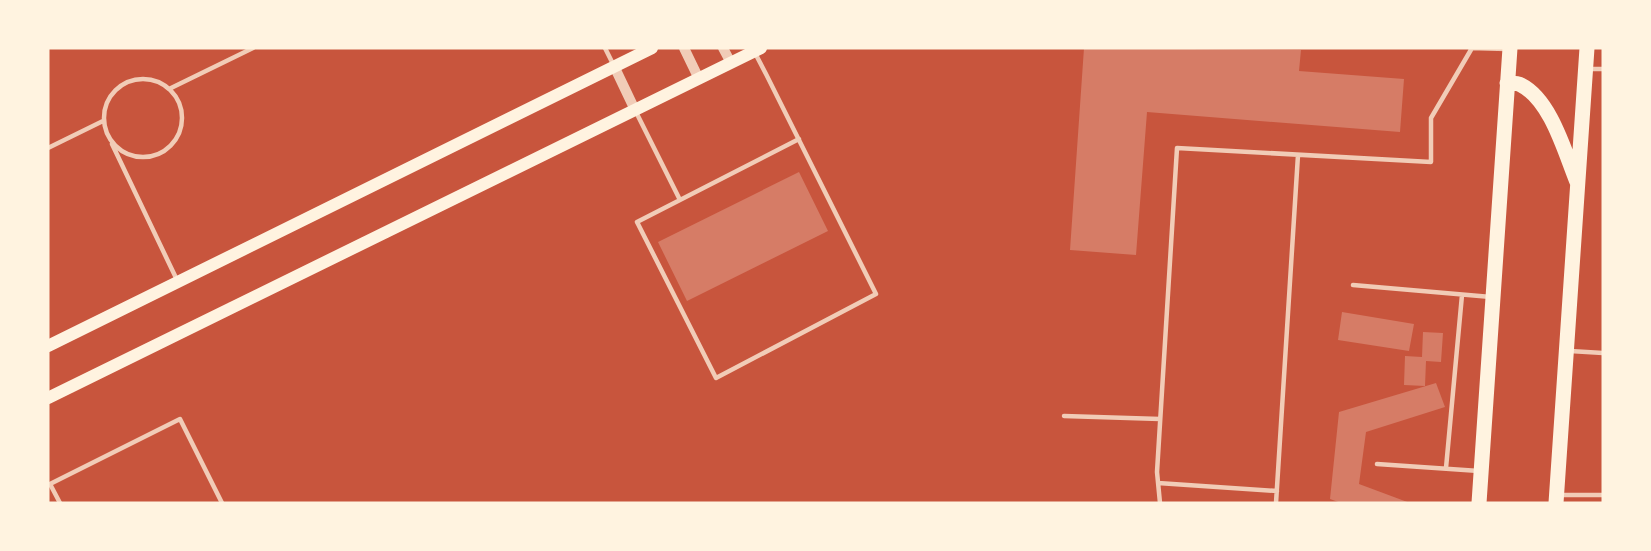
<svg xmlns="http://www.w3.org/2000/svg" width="1651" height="551" font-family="'Alegreya Sans',sans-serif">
  <rect width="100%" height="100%" fill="#c8553d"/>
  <path fill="#d67c66" d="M1084 48 1301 50 1299 71 1404 79 1400 132 1147 112 1136 255 1070 250Z
    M799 172 828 231 687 301 658 242Z
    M1342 312 1414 324 1409 351 1338 340Z
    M1423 332 1443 333 1441 362 1426 361 1425 386 1404 385 1405 356 1422 357Z
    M1436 383 1445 407 1366 432 1359 484 1410 503H1341L1330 499 1339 412Z"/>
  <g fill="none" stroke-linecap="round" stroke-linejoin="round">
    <path stroke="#f1ccb7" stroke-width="4.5" d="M605 48 613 64
      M1470 48 1507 49
      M755 53 766 74 876 294 716 378 637 222 799 139
      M1588 69H1603
      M104 118a39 39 0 1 1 78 0a39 39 0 1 1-78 0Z
      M169 89 253 48
      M635 110 680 200
      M112 144 177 280
      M48 148 103 121
      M1353 285 1491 297
      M1570 351 1603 353
      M1064 416 1160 419
      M1377 464 1479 471
      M1446 468 1462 295
      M1158 483 1277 491
      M50 484 60 503
      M48 485 180 419 222 503
      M1561 495H1603
      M1160 503 1157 472 1177 148 1431 162V118L1472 48
      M1276 503 1298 155"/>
    <path stroke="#f1ccb7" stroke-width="10" d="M684 48 699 79
      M723 48 731 63
      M615 68 635 110"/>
    <path stroke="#fff3e0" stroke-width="12" d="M48 346 652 48
      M48 398 761 48"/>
    <path stroke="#fff3e0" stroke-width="15" d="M1507 83C1512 83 1518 83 1521 85 1551 100 1565 153 1577 182
      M1479 503 1510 48
      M1556 503 1587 48"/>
  </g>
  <rect width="1651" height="551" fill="none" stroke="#fff3e0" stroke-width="99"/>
</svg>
